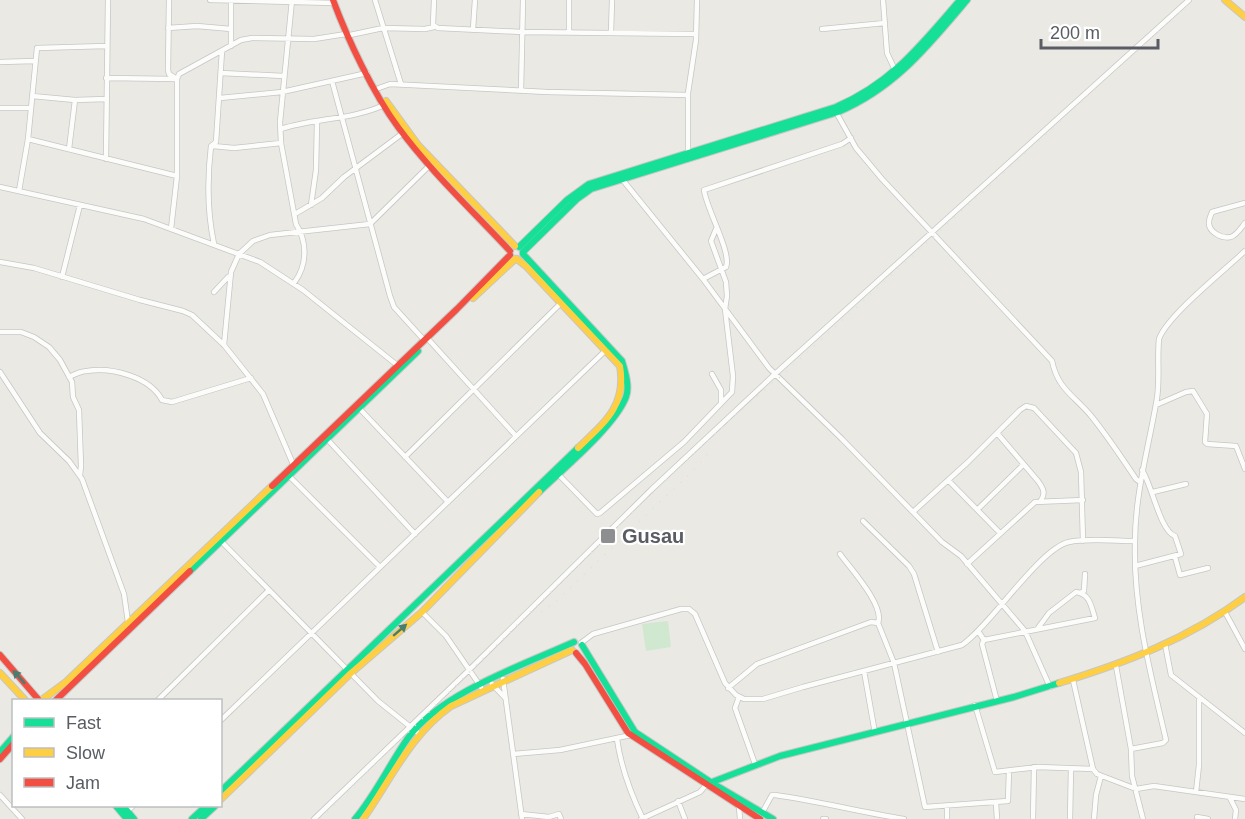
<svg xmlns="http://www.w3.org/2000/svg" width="1245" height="819" font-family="Arial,sans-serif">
  <rect width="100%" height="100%" fill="#eae9e4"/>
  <path fill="#d1e8d0" d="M668 621 671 647 646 651 642 624Z"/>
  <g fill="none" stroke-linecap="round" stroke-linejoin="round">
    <g stroke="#c6c6c5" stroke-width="6">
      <path id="street" d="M169 0 168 70 169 74 177 79
        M210 0 334 3
        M292 0 280 122 281 143 296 224C308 243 307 266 294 283
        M375 0 401 84
        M434 0 433 25 438 28 522 32 696 34
        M569 0V31
        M883 0 887 53 896 72
        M168 28 197 26 231 29
        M473 29 475 0
        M822 29 885 23
        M611 33 612 0
        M350 35 383 28 425 29 434 27
        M231 46V0
        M0 62 35 61
        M221 73 284 76
        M106 78 175 79
        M332 81 390 296 394 307 424 340
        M379 88 390 84 547 92 688 95
        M521 91 523 0
        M32 96 75 100 106 99
        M220 98 282 92 367 73
        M0 108H31
        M836 112 856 148 882 179 1052 361C1058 390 1075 396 1092 417 1108 437 1122 458 1136 479L1140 482
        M281 129C314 118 352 120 384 105
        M28 139 177 176
        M213 146 234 148 281 143
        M69 149 75 100
        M688 153V93L696 40 697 0
        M106 159 108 0
        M622 179 703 279 769 368 842 439 942 542 961 556 1025 631 1050 687
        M0 187 144 219 260 262 303 290 397 365
        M19 191 28 139 37 48 106 46
        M1245 203 1212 212C1211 215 1209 218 1209 222 1208 232 1222 239 1231 237 1237 235 1241 228 1245 223
        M311 205 316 170 317 122
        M295 214 322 198 344 177 403 133
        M171 229 177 176V79L179 74 241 40 252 38 314 39 346 34
        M214 244C207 211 207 180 211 146L216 142 222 51
        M0 262 34 268 140 300 183 311 192 315 224 345 263 394 293 464
        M62 277 80 205
        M703 279 726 267C732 253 706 208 704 190L842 144 851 138
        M214 292 228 277
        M0 332H21L34 337 49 347 60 360 72 382 73 397 79 410 81 466 80 475
        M429 340 516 436
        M224 345 231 272 239 254 253 241 270 235 370 224 430 165
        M0 372 40 433 69 461 82 479 124 594 128 622
        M712 374 721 390V402
        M69 377C75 374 81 371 87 371 112 367 150 377 162 400L172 402 251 378
        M1156 405 1186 392 1193 391 1207 414 1205 442 1207 444 1236 446 1245 469
        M359 408 448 502
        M997 433 1038 481C1043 488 1046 493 1041 500
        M327 439 415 534
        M405 457 561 303
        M558 474 597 514 600 513 684 442 732 392 733 376 725 309 727 296 726 282 711 241 716 229
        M288 475 380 567
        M948 480 1000 533
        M1153 492 1186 484
        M978 509 1023 465
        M913 512 968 462 1020 410 1026 406 1034 408 1076 453 1081 472 1083 541
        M863 521 909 566 914 574 938 652
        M220 540 378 701 418 733
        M840 554C851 569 885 606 878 623
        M1175 557 1180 575 1208 568
        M967 564 1035 502 1083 500
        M1135 566 1181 554 1175 536C1160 531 1152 485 1142 470
        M1080 593 1084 591 1085 574
        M422 612 446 636 481 687
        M1225 612 1245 649
        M978 631 984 640 982 644 997 701
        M984 640 1095 618C1091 606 1090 594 1076 592L1049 613 1038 628
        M581 643 593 634 681 609H689L695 614 725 683 736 695 744 699H763L803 687 962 645C991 625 1040 548 1069 542 1088 538 1115 541 1134 541
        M1165 644 1171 675 1245 733
        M1116 666 1131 749 1132 776 1143 819
        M864 671 875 733
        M503 679 522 819
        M1073 680 1093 769 1097 774 1136 789 1154 786 1245 799
        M492 684 506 699
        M728 688 757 664 871 622 878 623 894 663 925 807 1008 801 1009 771
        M739 697 735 708 755 764
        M158 700 269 590
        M975 705 995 772 1038 767 1093 769
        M220 721 606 350
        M617 739C621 768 630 792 643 819
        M1131 749 1163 743 1166 740C1151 675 1133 609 1135 542 1135 493 1149 446 1157 398 1160 378 1157 359 1159 339 1167 316 1225 270 1245 251
        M513 754 560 750 631 735
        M1196 792 1199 765V697
        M0 795 22 819
        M1230 798 1236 810 1235 819
        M678 801 685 819
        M996 803 997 819
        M739 807 740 819
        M947 807V819
        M127 811 133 806
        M762 813 772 795H775C818 801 860 812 904 819
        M521 814 549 817 559 814 561 819
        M1197 817 1208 819
        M314 819 469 670 651 490 775 374 1189 0
        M641 819 700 792 707 784
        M823 819H826
        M1033 819 1034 767
        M1070 819 1071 768
        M1094 819 1096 795 1101 776"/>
    </g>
    <g stroke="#c6c7c6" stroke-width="8">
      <path id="fast" d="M519 247 567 200 589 184 836 107C892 83 921 45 960 0
        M523 252 577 199 591 189 838 112C895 88 928 46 967 0
        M523 254 622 361C625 372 630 386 626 397 615 426 563 469 539 492
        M190 571 418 351
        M582 645 635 732 712 783 773 819
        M0 752 14 736
        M707 784 780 756 1014 697 1059 683
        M220 792 578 448
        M116 806 127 819
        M123 806 134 819
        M192 819 206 806
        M201 819 215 806
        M355 819C376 794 389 765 408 738 441 693 523 665 574 642"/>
    </g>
    <g stroke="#c6c7c6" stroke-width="8">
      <path id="slow" d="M1225 0 1245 17
        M386 101 418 145 515 246
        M517 259 526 266 620 366C627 406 604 423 578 448
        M473 298 515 259
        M0 673 25 700
        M1059 683C1125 663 1190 638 1245 597
        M43 699 66 682 272 486
        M220 800 351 673 422 612 539 492
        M363 819C391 779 410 735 451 706L572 650"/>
    </g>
    <g stroke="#c6c7c6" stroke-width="8">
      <path id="jam" d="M333 0C348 40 373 93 398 127 431 172 473 211 510 251
        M272 486 457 309 510 255
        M576 653 585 664 628 733 760 819
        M0 655 38 699
        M56 700 190 571
        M0 759 14 743"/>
    </g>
    <use href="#street" stroke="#fcfcfb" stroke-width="4.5"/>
    <use href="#fast" stroke="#16e098" stroke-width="6"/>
    <use href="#slow" stroke="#ffcf43" stroke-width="6"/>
    <use href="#jam" stroke="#f24e42" stroke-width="6"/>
    <path stroke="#e2e2e1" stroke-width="1.5" stroke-dasharray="1.5 8" stroke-linecap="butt" d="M541 612 553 604 697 467 707 454
      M320 819 608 536 733 417 779 378 1193 0"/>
  </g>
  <defs><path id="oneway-solid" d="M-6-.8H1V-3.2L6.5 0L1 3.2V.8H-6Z" transform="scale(1.5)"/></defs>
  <g fill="#487e70">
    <use href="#oneway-solid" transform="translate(400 630) rotate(-41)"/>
    <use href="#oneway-solid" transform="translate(19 677) rotate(-132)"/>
  </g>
  <rect fill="#8c8e90" stroke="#fff" stroke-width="2" x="600" y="528" width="16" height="16" rx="3"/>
  <g text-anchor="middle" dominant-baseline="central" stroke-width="4.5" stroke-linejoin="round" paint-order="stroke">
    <g font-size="20" font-weight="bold" fill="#595d63" stroke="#fff" text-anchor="start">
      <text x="622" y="536">Gusau</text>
    </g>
  </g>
  <rect x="12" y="699" width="210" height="108" fill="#ffffff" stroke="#bdbec1" stroke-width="1.5"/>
  <rect x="24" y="718" width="30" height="9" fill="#16e098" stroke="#bdbec1" stroke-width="1.5"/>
  <text x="66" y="729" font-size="18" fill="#595d63">Fast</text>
  <rect x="24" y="748" width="30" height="9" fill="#ffcf43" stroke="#bdbec1" stroke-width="1.5"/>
  <text x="66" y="759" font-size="18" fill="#595d63">Slow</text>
  <rect x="24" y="778" width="30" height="9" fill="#f24e42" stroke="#bdbec1" stroke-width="1.5"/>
  <text x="66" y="789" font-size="18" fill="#595d63">Jam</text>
  <path d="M1041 39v9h117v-9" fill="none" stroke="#595d63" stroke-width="3"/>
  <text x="1050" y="39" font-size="18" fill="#595d63" stroke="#ffffff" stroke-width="4.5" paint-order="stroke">200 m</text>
</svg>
